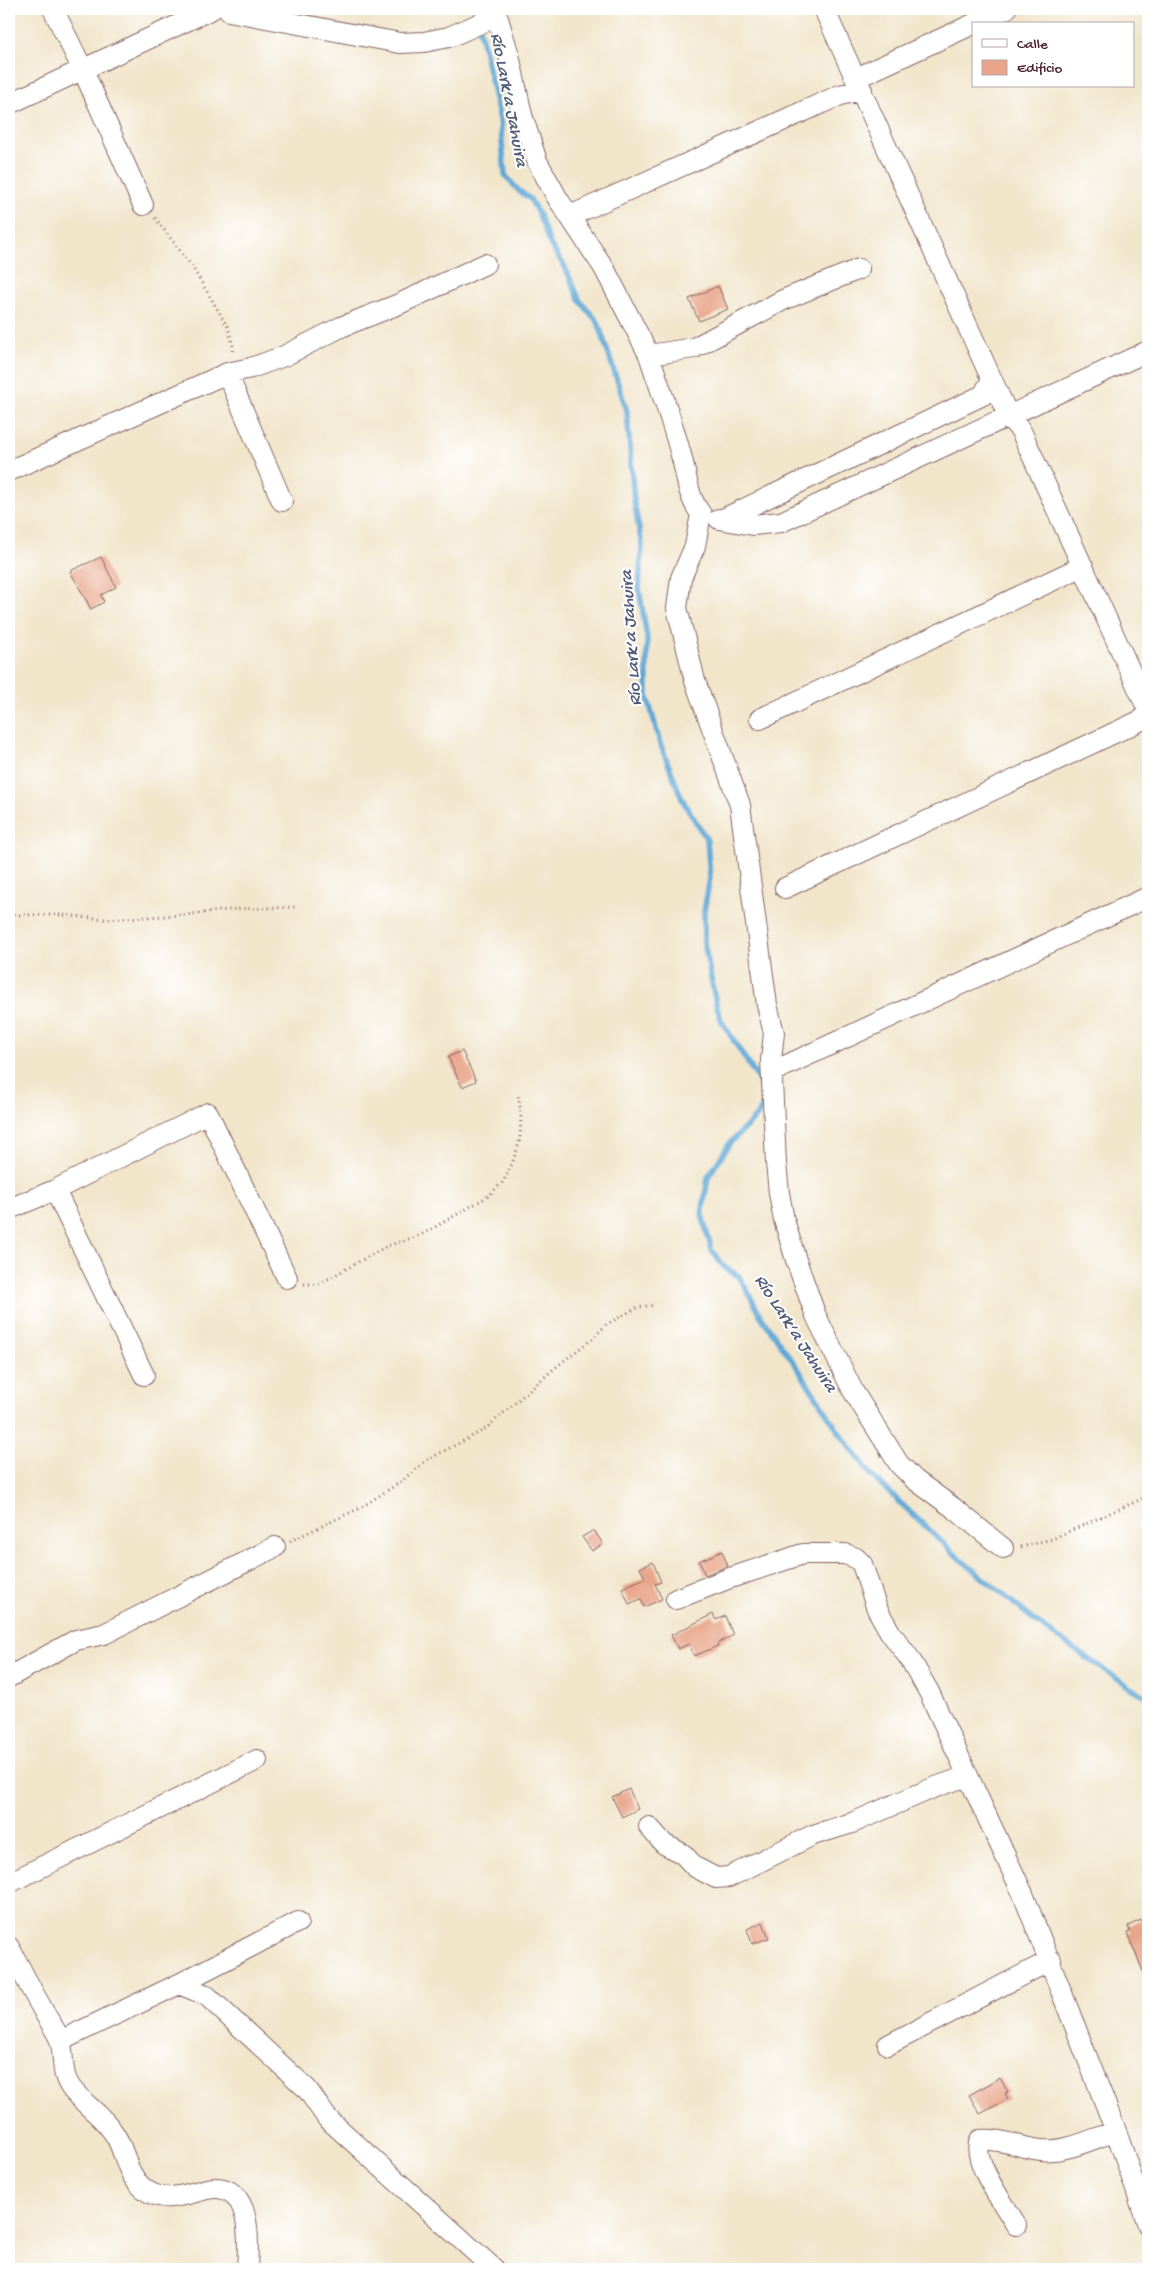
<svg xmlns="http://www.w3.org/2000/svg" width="1157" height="2278" font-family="'Gochi Hand',sans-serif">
  <rect width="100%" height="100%" fill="#fff"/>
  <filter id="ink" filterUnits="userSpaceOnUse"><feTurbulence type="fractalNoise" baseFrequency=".02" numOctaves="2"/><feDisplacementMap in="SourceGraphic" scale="10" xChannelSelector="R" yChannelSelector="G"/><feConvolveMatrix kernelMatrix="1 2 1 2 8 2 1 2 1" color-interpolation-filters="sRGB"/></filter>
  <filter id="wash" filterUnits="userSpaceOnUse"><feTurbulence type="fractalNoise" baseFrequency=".0096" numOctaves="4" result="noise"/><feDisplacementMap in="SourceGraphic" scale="20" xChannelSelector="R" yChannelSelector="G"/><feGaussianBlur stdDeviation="1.12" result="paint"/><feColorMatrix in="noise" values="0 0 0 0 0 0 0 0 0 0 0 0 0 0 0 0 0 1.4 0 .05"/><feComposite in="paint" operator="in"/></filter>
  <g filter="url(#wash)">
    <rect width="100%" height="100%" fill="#f1e5ca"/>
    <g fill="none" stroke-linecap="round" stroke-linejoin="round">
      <path stroke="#5fa8d6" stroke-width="5.5" d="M475 9 500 120 505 175 518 190 530 199 539 215 550 244 565 267 580 301 598 322 627 411 634 502 642 545 639 588 647 638V695L660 743 682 799 707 840 710 878 704 911V942L716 1004 722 1022 760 1082 764 1104 757 1116 730 1143 708 1177 702 1215 712 1251 725 1268 739 1276 762 1318 797 1367 839 1432 873 1477 960 1559 1045 1629 1132 1689 1148 1697"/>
    </g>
    <g id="blocks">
      <path fill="#e9a58a" d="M718 286 728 309 699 321 689 299Z
        M101 557 116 587 101 595 104 602 91 609 70 571Z
        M462 1051 476 1081 462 1087 448 1057Z
        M594 1530 603 1544 592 1551 582 1537Z
        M722 1551 728 1566 705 1575 699 1561Z
        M653 1562 661 1582 655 1584 662 1599 644 1607 641 1599 629 1604 622 1588 645 1578 640 1568Z
        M713 1614 716 1620 725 1616 733 1635 717 1644 718 1646 694 1656 689 1644 678 1649 671 1635Z
        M629 1789 638 1809 622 1817 612 1797Z
        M1141 1920 1144 1927 1148 1924V1983L1127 1933 1130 1932 1128 1926Z
        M763 1922 769 1938 752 1944 747 1929Z
        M1000 2078 1008 2092 1005 2093 1008 2099 980 2114 969 2095Z"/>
    </g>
  </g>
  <g filter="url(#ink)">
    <use href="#blocks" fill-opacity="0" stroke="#846463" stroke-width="1"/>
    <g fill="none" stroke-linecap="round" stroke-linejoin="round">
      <g stroke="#846463" stroke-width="22">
        <path id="street" d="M53 9 83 70 143 205
          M228 9 229 11 400 43 424 42 449 37 497 16
          M495 9 509 55 522 115 537 161 558 199 604 268 649 355 694 348 783 300 859 269
          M856 78 1006 9
          M9 104 212 9
          M570 216 840 95 862 90
          M649 355C660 388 672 421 681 455 687 475 687 496 701 514L695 546 681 578 677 608 695 681 740 805 767 1005 774 1033 771 1060 776 1163 779 1193 784 1220 796 1260 816 1316 853 1391 899 1464 915 1480 955 1509 1003 1548
          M227 373 282 501
          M992 380 1009 417 1021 431 1148 710
          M9 471 227 373 251 368 284 356 341 327 399 304 485 264
          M719 519 753 525 781 522 1148 351
          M723 519 983 395 992 380 824 9
          M760 719 1083 566
          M785 888 1148 717
          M772 1072 1148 897
          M55 1190 144 1375
          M9 1209 55 1190 208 1113 287 1278
          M676 1599 730 1578 803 1554H845L856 1558 862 1564 877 1609 890 1632 910 1659 929 1692 1023 1894 1116 2131
          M9 1677 76 1640 104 1634 275 1547
          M649 1827 664 1844 683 1854 695 1867 716 1878 729 1877 813 1835 852 1823 933 1788 967 1776
          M9 1883 257 1760
          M9 1947C20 1968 31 1989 43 2010 48 2020 56 2030 60 2040 65 2056 60 2073 71 2088 83 2104 102 2115 113 2132 126 2149 124 2172 143 2188 163 2205 185 2194 207 2189 253 2180 249 2242 247 2269
          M179 1984 206 1995 307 2089 327 2118 494 2269
          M60 2041 179 1984 298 1922
          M888 2045 1051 1960
          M1016 2225C1006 2206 970 2160 980 2140 1001 2138 1021 2148 1041 2150 1066 2153 1094 2138 1116 2131L1148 2225"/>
      </g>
      <path stroke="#846463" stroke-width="3" stroke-dasharray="1 4" stroke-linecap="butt" d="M155 218 191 265 228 327 233 346 232 353
        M9 915H62L104 919 184 915 238 909 297 907
        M304 1284H319L387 1246 421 1235 487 1197 503 1182 512 1164 520 1140 521 1113 518 1094
        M290 1541 360 1508 399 1483 427 1460 484 1430 556 1367 592 1339 607 1324 638 1307 654 1305
        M1021 1547 1052 1539 1148 1496"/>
      <use href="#street" stroke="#fff" stroke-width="20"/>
    </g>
  </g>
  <g text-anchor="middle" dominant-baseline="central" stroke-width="4" stroke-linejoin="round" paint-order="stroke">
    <g font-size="18" font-style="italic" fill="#535d78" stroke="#fff">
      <text transform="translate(508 100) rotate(79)">Río Lark’a Jahuira</text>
      <text transform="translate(632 638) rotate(-94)">Río Lark’a Jahuira</text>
      <text transform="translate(795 1334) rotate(57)">Río Lark’a Jahuira</text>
    </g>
  </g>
  <rect width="1157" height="2278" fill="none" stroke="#fff" stroke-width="30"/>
  <rect x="972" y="22" width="162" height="65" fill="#ffffff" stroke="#b7a5aa"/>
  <rect x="982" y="39" width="25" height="8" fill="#ffffff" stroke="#b7a5aa"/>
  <text x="1017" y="48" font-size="15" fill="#4a1f2b">Calle</text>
  <rect x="982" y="60" width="25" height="15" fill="#e9a58a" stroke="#b7a5aa"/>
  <text x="1017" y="72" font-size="15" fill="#4a1f2b">Edificio</text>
</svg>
